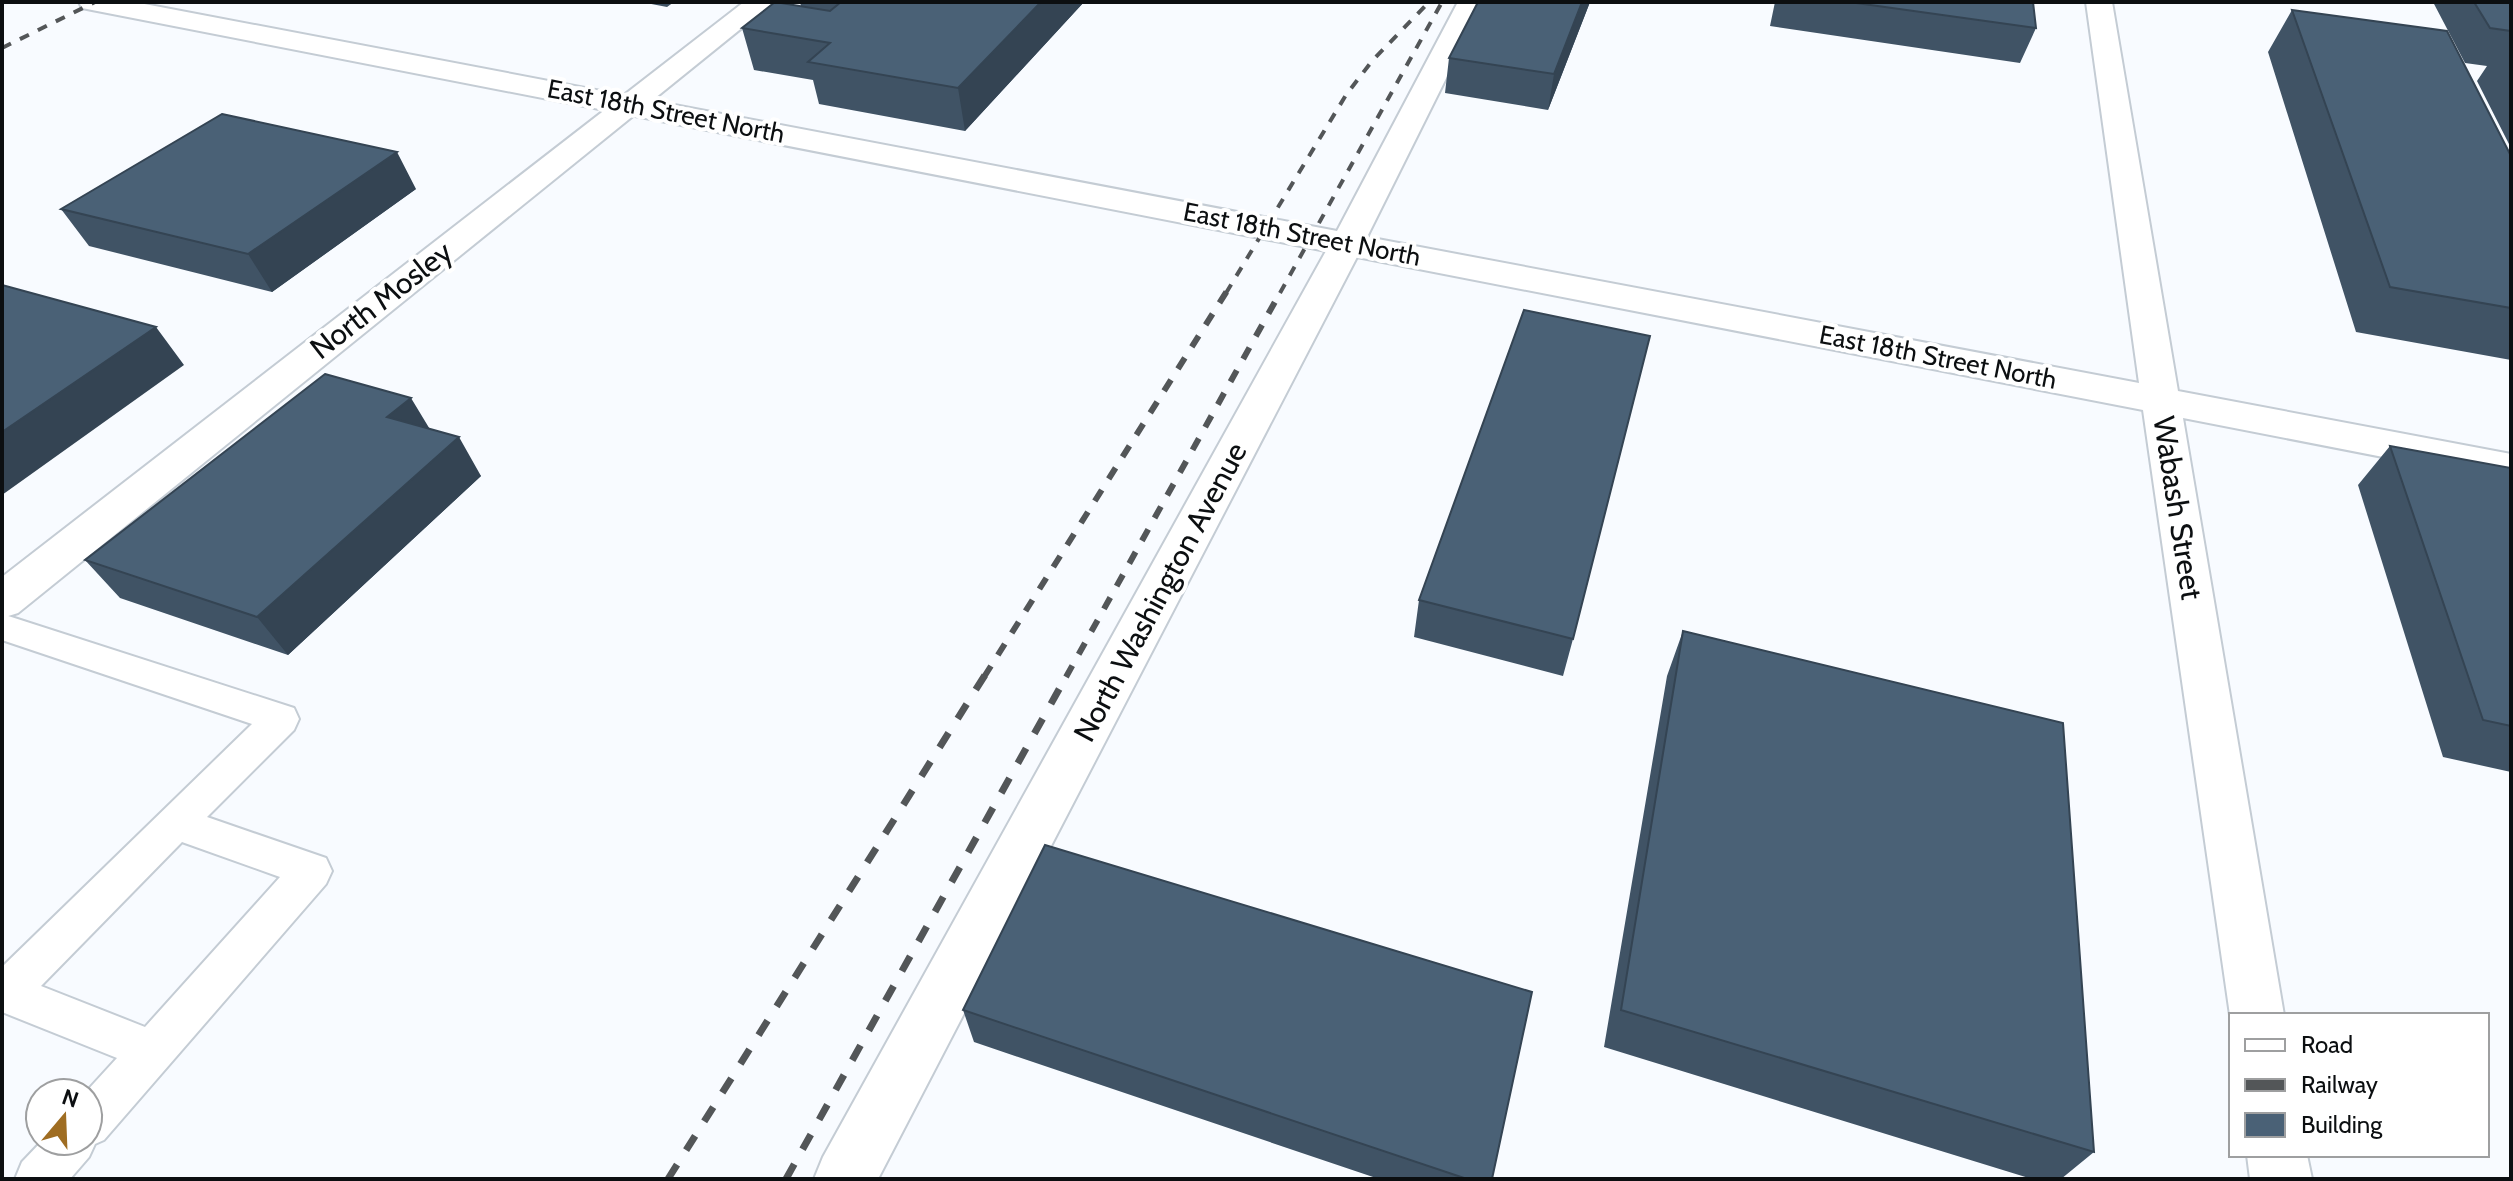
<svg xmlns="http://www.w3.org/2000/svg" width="2513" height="1181" font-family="Cabin,sans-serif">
  <rect width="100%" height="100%" fill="#f8fbff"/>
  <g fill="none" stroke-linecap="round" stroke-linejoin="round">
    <g stroke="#c4ccd4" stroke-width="4">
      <path id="service" d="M2 614 294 708 299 719 294 730 207 817 326 858 332 871 326 884 104 1140 95 1144 89 1157 70 1179H15L22 1162 42 1141H88V1093H85L117 1058 2 1012V967L252 724 2 640ZM182 842 280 877 145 1027 41 986Z"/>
    </g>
    <g stroke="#c4ccd4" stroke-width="4">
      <path id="minor" d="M79 2H134L1337 231 1458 2H1484L1367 237 2139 383 2086 2H2112L2178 391 2511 454V482L2183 418 2284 1015H2231V1022L2143 410 1357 257 878 1179H814L823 1157 1326 251 92 10 82 8Z
        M2247 1155H2307L2312 1179H2250Z"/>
    </g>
    <g stroke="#c4ccd4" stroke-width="4">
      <path id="tertiary" d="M744 2H774L18 613 2 618V577Z"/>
    </g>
    <use href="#service" fill="#fff" fill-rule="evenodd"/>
    <use href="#minor" fill="#fff" fill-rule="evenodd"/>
    <use href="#tertiary" fill="#fff" fill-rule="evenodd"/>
    <path stroke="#535658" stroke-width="4" stroke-dasharray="10 10" stroke-linecap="butt" d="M2 48 95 2
      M1226 293 1346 95 1372 61 1429 2
      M1280 293 1442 2"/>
    <path stroke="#535658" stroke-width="6" stroke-dasharray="13 13" stroke-linecap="butt" d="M984 677 1227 291
      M1066 677 1281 291"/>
    <path stroke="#535658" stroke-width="7" stroke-dasharray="17 17" stroke-linecap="butt" d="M668 1179 985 675
      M786 1179 1067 675"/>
  </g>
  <path fill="#405365" d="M641 2H674L667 7Z
    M800 2H1084L965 131 819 104 813 80 754 70 742 28 801 6Z
    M1478 2H1590L1548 110 1445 93 1449 58Z
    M1775 2H2033L2036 28 2020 63 1770 26Z
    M2433 2H2511V148L2477 81 2487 66 2465 63Z
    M2292 10 2511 156V360L2356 332 2268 52Z
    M416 189 272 292 89 246 61 209Z
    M430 429 481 476 288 655 120 598 85 560Z
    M2390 446 2511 468V772L2443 757 2358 485Z
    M1419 600 1573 639 1563 676 1414 637Z
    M1683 631 2094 1152 2061 1179H2032L1604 1047 1667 676Z
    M963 1010 1492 1179H1379L974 1042Z"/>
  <path fill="#344453" d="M1041 2H1084L965 131 958 88Z
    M1582 2H1590L1548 110 1554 74Z
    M397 152 416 189 272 292 248 254Z
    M156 327 184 365 2 495V432Z
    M411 398 434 436 387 417Z
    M459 437 481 476 288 655 257 617Z"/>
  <path fill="#4a6176" stroke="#344453" stroke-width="2" d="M775 2 830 11 841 2H1041L958 88 808 62 830 43 742 28Z
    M1478 2H1582L1554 74 1449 58Z
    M1849 2H2033L2036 28Z
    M2474 2H2511V31L2490 28Z
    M2292 10 2447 31 2511 156V308L2390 287Z
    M222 114 397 152 248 254 61 209Z
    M2 285 156 327 2 432Z
    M1524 310 1650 336 1573 639 1419 600Z
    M325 374 411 398 387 417 459 437 257 617 85 560Z
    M2390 446 2511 468V726L2483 720Z
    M1683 631 2063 723 2094 1152 1621 1010Z
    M1045 845 1532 992 1492 1179H1467L963 1010Z"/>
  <g text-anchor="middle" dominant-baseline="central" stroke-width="8" stroke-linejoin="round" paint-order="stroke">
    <g font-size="26" fill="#0c0f11" stroke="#fff">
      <text transform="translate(666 111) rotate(11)">East 18th Street North</text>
      <text transform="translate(1302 234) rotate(11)">East 18th Street North</text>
      <text transform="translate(1938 357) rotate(11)">East 18th Street North</text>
    </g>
    <g font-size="30" fill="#0c0f11" stroke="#fff">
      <text transform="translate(381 300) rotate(-38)">North Mosley</text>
      <text transform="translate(2178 508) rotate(81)">Wabash Street</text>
      <text transform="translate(1160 592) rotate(-62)">North Washington Avenue</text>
    </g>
  </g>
  <rect width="2513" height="1181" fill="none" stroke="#0c0f11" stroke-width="8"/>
  <rect x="2229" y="1013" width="260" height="144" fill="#ffffff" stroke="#9e9fa0" stroke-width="2"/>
  <rect x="2245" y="1039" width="40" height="12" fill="#ffffff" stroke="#9e9fa0" stroke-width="2"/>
  <text x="2301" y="1053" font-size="24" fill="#0c0f11">Road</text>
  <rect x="2245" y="1079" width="40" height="12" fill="#535658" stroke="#9e9fa0" stroke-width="2"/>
  <text x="2301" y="1093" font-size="24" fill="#0c0f11">Railway</text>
  <rect x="2245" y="1113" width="40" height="24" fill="#4a6176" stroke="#9e9fa0" stroke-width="2"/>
  <text x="2301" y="1133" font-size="24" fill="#0c0f11">Building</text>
  <g transform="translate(64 1117) rotate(19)"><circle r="38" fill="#ffffff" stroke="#9e9fa0" stroke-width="2"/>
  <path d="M0-6L14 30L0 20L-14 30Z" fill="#9f6d22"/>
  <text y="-12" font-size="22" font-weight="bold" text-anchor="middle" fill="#0c0f11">N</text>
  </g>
</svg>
